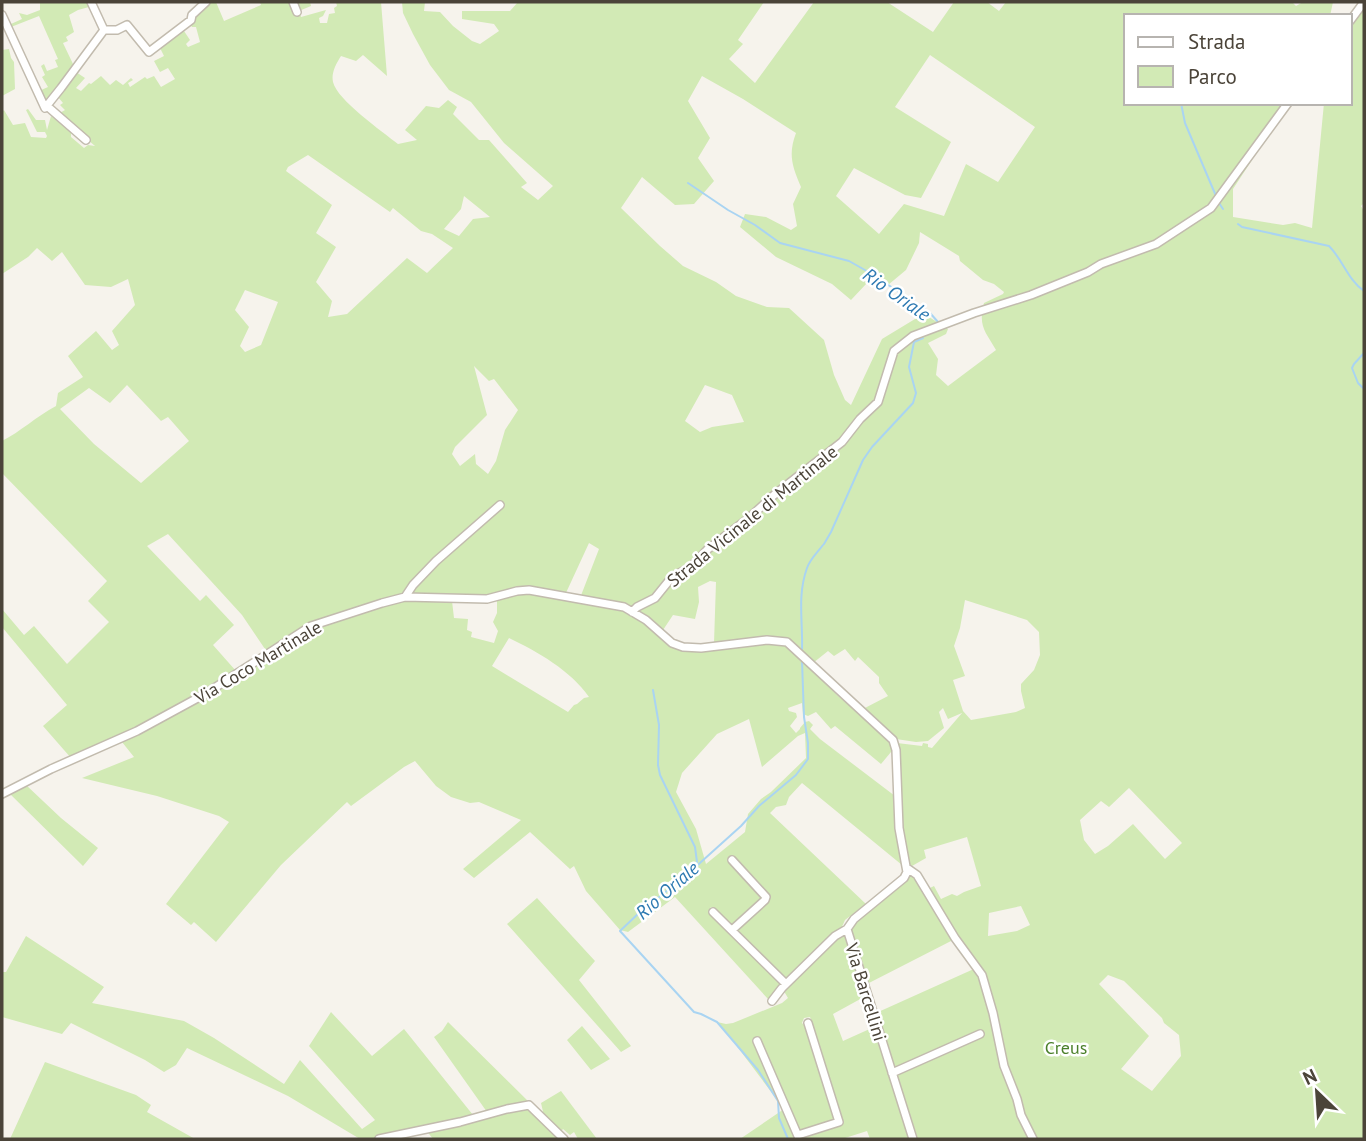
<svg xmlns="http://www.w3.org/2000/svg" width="1366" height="1141" font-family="'PT Sans',sans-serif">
  <rect width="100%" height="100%" fill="#f6f3ec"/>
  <path fill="#d2eab5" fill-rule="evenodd" d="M40 2 77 3 88 2 89 7 78 10 69 15 74 32 66 37 68 41 63 43 73 64 78 62 46 104 39 91 48 87 42 77 45 75 41 66 44 64 47 71 58 67 55 60 58 59 39 16 11 27V24L22 19 19 13 27 15 40 10Z
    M209 2H216L224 21 261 5 260 2H310L311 6 299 11 301 17 326 10 323 16 319 18 320 23H327L329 14 335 13 334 8 337 6 336 2H381L387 76 363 55 356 61 341 56C336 64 331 73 333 82 337 100 383 132 398 144L417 140 405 130 426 106 439 108 448 100 457 107 453 114 479 140H489L527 183 521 187 538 200 553 186 504 143 471 102 449 90 430 65 413 34 403 13 402 2H425L424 11 440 12 453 26 472 41 480 44 499 31 494 24 462 19V11H510L518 2H764L738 40 743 44 729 59 755 83 814 2H887L933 32 954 2H987L999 11 1006 2H1292L1296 6 1303 2H1333L1330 16H1126V103H1286L1247 156 1252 160 1233 189V217L1283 225 1295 223 1312 228 1324 103H1350V24L1364 6V203L1361 206 1364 211V1139H918L876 1013 976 968 966 954 958 949 953 940 867 984 851 932 852 926 912 875 953 940 928 889 934 886 941 899 952 894 957 896 964 892 981 886 967 837 924 850 926 858 912 866 908 864 900 829 897 743 922 746 923 743 928 744V747L932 748 962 713 948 719 943 708 939 712 944 728 928 741 916 742 896 739 863 709 888 696 879 683V677L858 657 855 661 845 649 834 656 828 651 813 663 788 640 775 636 714 643 716 582 710 581 698 587 699 602 695 619 673 615 663 630 627 605 580 598 599 549 589 543 565 595 553 591 495 596 403 595 341 614 267 652 242 615 168 534 147 546 200 601 206 595 234 625 213 645 236 671 176 707 71 758 43 726 67 705 2 627V609L24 635 34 626 67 664 109 622 88 601 107 581 2 473V441C20 432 37 416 56 406L58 393 83 377 68 356 96 331 112 350 119 345 112 331 135 305 128 279 111 287 85 285 62 252 52 261 37 248 28 257 2 274V112L4 110 13 125 25 123 31 137 46 138 47 136 45 132H37L26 110 28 109 36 120H45L47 130 51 116 71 132V137L84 148 88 145 95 146 58 114 65 110 60 105 63 103 58 97 76 72 85 78 76 88 81 91 89 83 91 84 101 76 110 85 116 80 123 85 131 78 133 80 128 83 130 87 145 77 147 79 154 76 161 87 175 79 168 68 160 72 154 61 164 56 160 48 182 28 190 40 186 44 188 47 200 42 196 27H192L188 21ZM930 55 1035 127 998 182 966 164 944 216 904 204 879 234 836 196 854 168 905 195 921 198 951 142 895 107ZM702 76 743 99 796 133C788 154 792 166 801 187L793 204 797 226 791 230 766 217 745 214 740 227 776 257 832 284 851 300 867 283 882 290 906 270 919 243 920 232 959 256 960 261 983 280 994 284 1004 292 1003 294 984 303C978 326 985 331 996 350L948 386 936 375 938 359 928 343 946 334 948 329 929 317 915 319 882 339 851 405 845 400 834 375 824 340 789 308 767 307 736 296 716 282 683 266 660 246 621 208 642 177 675 205 694 204 714 181 698 158 710 138 688 101ZM308 155 390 212 393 208 421 231 432 234 453 248 427 273 407 258 347 314 328 317 332 301 316 282 336 247 316 233 332 205 286 171 288 167ZM464 196 490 217 473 219 459 236 444 229 461 209ZM245 290 278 302 261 345 245 352 240 346 249 327 235 310ZM474 366 489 381 494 379 518 410 505 430 496 461 488 474 476 464 475 454 460 466 452 454 455 447 487 415ZM127 385 161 421 168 417 189 441 141 483 94 444 60 409 89 388 110 403ZM705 385 732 395 744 422 712 427 700 432 685 421ZM965 600 1027 620 1039 632 1040 655 1034 670 1021 684V691L1025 708 1016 712 971 720 963 711 953 680 965 676 954 646 960 628ZM1129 788 1182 843 1165 859 1133 824 1108 846 1095 854 1084 840 1080 820 1101 801 1109 807ZM1021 906 1030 925 1017 931 988 936 989 913ZM1108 975 1124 981 1162 1018 1164 1023 1179 1035 1181 1056 1152 1091 1121 1069 1149 1036 1099 984Z
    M9 49 11 58 14 62 15 89 2 96V50Z
    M527 592 624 609 671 644 682 648 769 642 783 644 790 647 837 695 884 735 892 747 891 752 881 764 835 726 831 729 816 712 808 716 803 714 802 703 788 708 789 711 796 713 797 717 790 726 796 733 800 729V728L805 722 809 721 813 725 810 729 820 739 895 796V818L902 865 802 783 789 797 786 805 776 807 770 813 866 904 845 920 841 929 787 981 711 907 709 910 784 984 768 999 675 897 628 932 620 930 586 891 574 866 570 869 530 832 474 878 463 869 521 820 479 802 470 803 451 797 436 786 415 761 404 767 351 806 347 802 281 865 216 942 194 922 191 925 166 904 229 822 219 816 157 796 82 778 134 757 122 742 140 733 311 628 384 605 405 600 452 601 454 618 468 619 467 630 472 632 471 637 494 643 498 631 493 622 497 613V601L507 596ZM509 638C538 652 570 670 589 697L584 698 577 704 574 705 568 712 492 666ZM749 719 762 767 798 736 805 733 806 758 771 792 761 799 748 814 745 832 706 864 696 829 676 792 682 773 717 734Z
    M25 784 61 818 98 848 83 866 9 793Z
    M537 898 595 961 579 980 631 1046 621 1052 507 924Z
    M844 934 864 997 833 1014 843 1041 874 1027 911 1139H870L867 1131 842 1139H805L803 1135 842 1123 811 1026 813 1024 810 1017 804 1018 802 1023 806 1027 835 1121 800 1132 759 1038 753 1041 798 1139H740L784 1109 733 1041 717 1022 726 1024 733 1023 782 1003 788 998 782 988 840 936Z
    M26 936 104 987 92 1003 184 1021 214 1038 284 1084 300 1060 362 1129 375 1120 309 1046 331 1012 372 1056 404 1029 473 1115 374 1139H360L288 1096 187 1048 176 1065 164 1072 145 1060 71 1023 62 1034 2 1017V972H6Z
    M448 1022 531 1104 487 1112 434 1037 442 1031Z
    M582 1026 610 1059 591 1070 567 1040Z
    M45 1062 136 1095 151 1105 147 1112 195 1139H10Z
    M561 1091 597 1139H578L574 1132 570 1135 563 1129 560 1133 544 1116 541 1103Z
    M521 1107 529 1109 562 1139H433L426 1130Z"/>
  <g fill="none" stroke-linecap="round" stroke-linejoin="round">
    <path stroke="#a9d4f2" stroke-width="2" d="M1181 103 1185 123 1216 196
      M688 183 728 210 755 225 780 243 849 261 872 274 930 313 938 322
      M1219 203 1223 209
      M1238 224 1242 227 1329 246C1343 260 1348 280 1364 291
      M1364 353 1354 364 1352 368 1358 383 1364 389
      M824 544 831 532 863 460 872 447 913 403 916 393 909 367 914 342 923 338
      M802 650C803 621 797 596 807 568 810 559 817 553 823 545
      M653 690 659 725 658 765 660 775 695 847 697 862
      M788 1139 779 1118 778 1101 758 1070 717 1022 701 1014 694 1012 620 931 641 911 681 880 741 826 759 806 796 775 808 759V743L804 717 802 661"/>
    <g stroke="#c2bbae" stroke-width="10">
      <path id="street" d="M91 2 104 30H117L127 25 149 52 191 20 192 15 206 2
        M293 2 297 12
        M2 15 45 108 61 88 104 30
        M1350 21 1364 2
        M47 106 86 140
        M405 597 413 585 436 561 500 505
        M632 612 637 607 655 598 672 577 691 567 708 549 749 518 774 495 842 442 860 419 878 402 894 351 913 336 974 313 1031 295 1088 272 1101 264 1156 244 1211 208 1288 103
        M2 794 51 769 137 731 205 694 311 626 382 603 405 597 487 599 517 591 529 590 624 607 646 620 672 643 683 647 701 648 767 640 787 642 893 740 896 750 899 828 907 872 904 878 854 919 847 929 913 1139
        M907 868 917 875 955 938 982 975 993 1013 1004 1066 1017 1099 1021 1115 1033 1139
        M713 912 786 984
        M732 930 765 900 766 897 732 860
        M772 1001 782 988 835 936 847 929
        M757 1041 798 1136
        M892 1073 980 1034
        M798 1135 839 1122 808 1023
        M379 1139 460 1122 507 1109 529 1105 564 1139"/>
    </g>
    <use href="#street" stroke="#fff" stroke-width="7"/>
  </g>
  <g text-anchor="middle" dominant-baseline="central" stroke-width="5" stroke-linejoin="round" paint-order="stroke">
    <g font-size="18" fill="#4b4439" stroke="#fff">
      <text transform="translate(752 516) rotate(-39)">Strada Vicinale di Martinale</text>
      <text transform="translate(258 662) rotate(-31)">Via Coco Martinale</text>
      <text transform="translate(866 992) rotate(73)">Via Barcellini</text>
    </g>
    <g font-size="18" fill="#4a7f2a" stroke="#fff">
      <text x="1066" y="1047">Creus</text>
    </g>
    <g font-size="19" font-style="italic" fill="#2e7ab2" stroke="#fff">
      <text transform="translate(897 294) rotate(35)">Rio Oriale</text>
      <text transform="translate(667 890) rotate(-41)">Rio Oriale</text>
    </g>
  </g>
  <rect width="1366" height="1141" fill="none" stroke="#4b4439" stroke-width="7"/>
  <rect x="1124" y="14" width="228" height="91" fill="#ffffff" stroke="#b7b4b0" stroke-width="2"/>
  <rect x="1138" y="37" width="35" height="10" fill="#ffffff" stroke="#b7b4b0" stroke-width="2"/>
  <text x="1188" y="49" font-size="21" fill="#4b4439">Strada</text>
  <rect x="1138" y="66" width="35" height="21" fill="#d2eab5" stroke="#b7b4b0" stroke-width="2"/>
  <text x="1188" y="84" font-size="21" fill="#4b4439">Parco</text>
  <g transform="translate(1317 1092) rotate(335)" stroke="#ffffff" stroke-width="5" paint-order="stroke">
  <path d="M0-5L12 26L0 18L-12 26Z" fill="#4b4439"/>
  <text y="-10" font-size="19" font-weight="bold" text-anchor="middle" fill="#4b4439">N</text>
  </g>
</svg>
